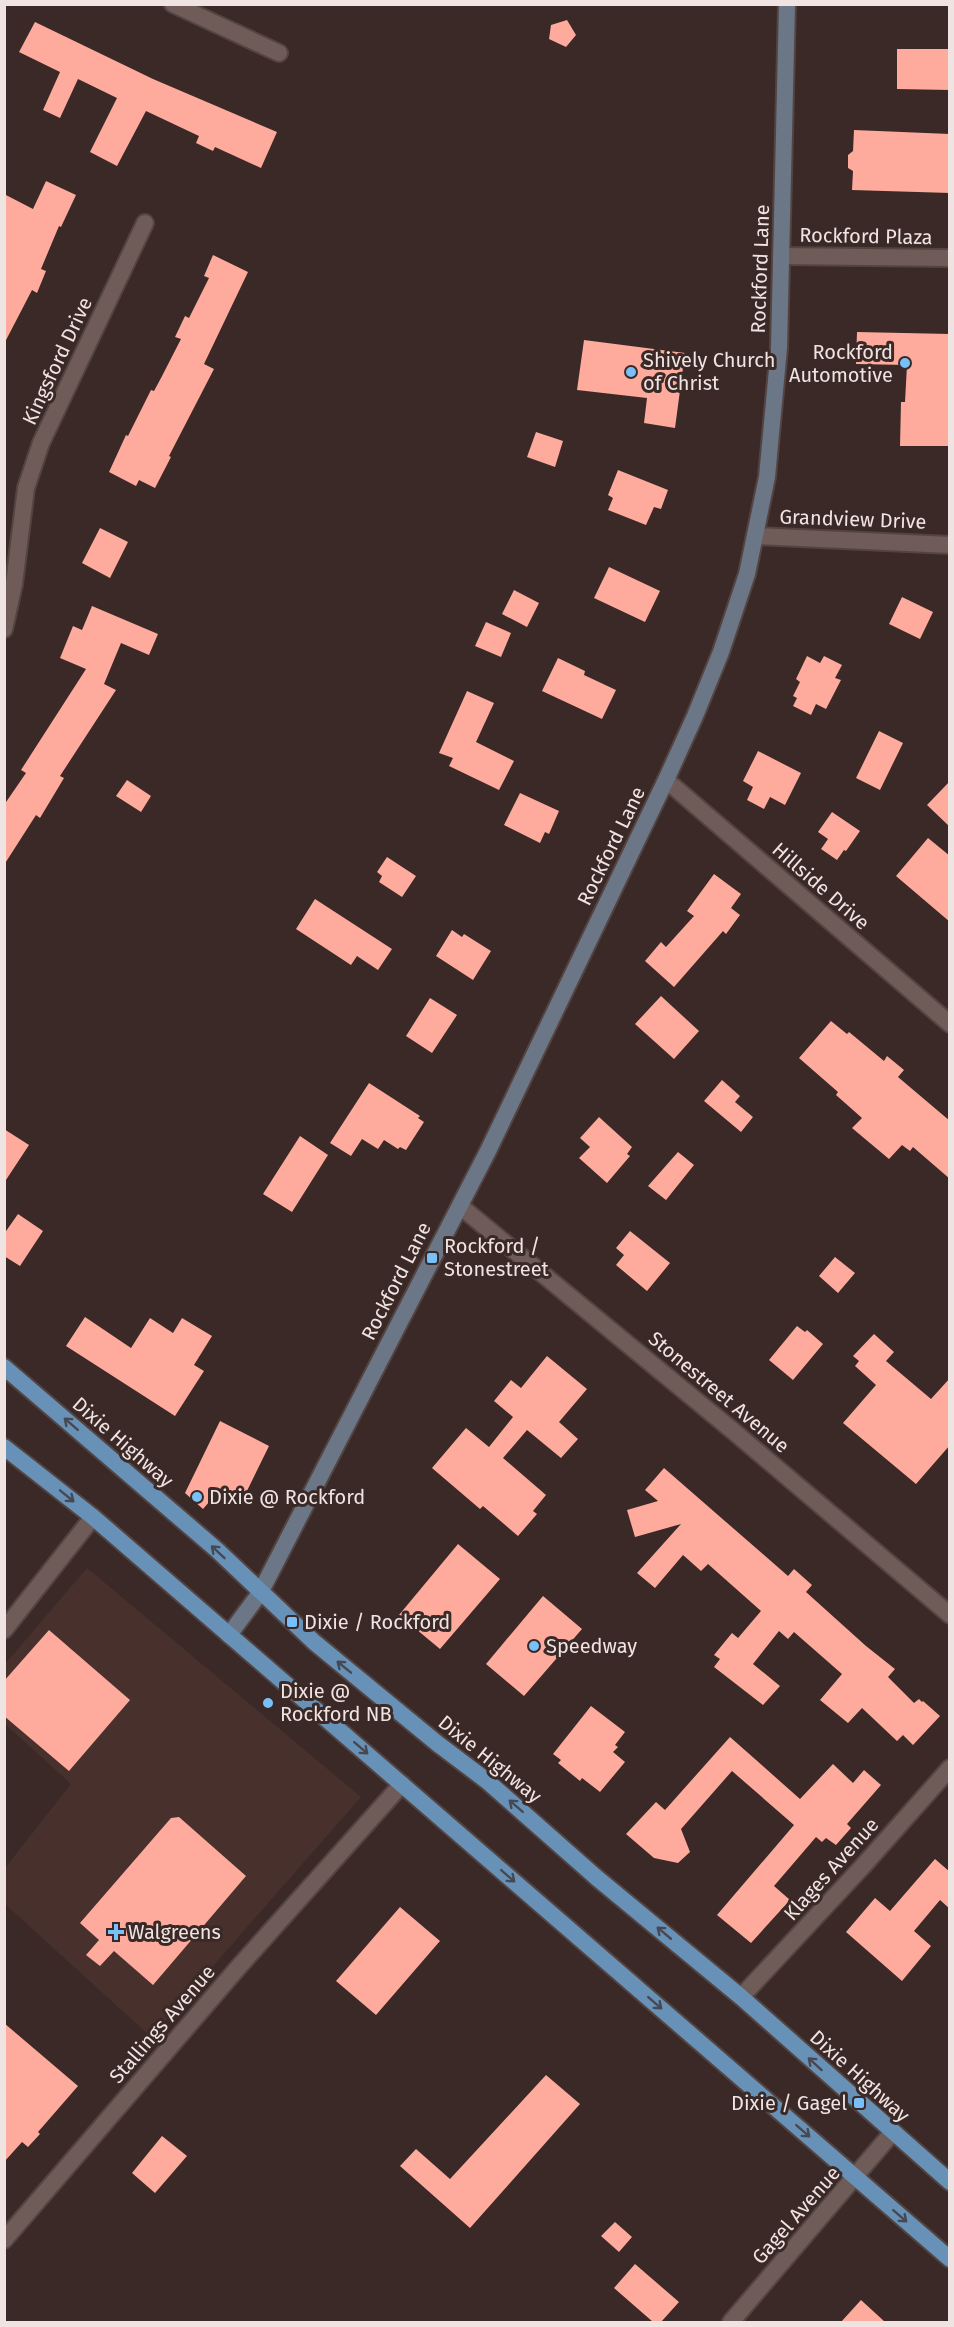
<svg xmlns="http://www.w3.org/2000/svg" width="954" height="2327" font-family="'Fira Sans',sans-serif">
  <rect width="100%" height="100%" fill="#3a2926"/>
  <path fill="#48312d" d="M87 1568 361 1797 151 2037 5 1904V1868L71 1784 5 1724V1664Z"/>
  <path fill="#feaa9d" d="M567 20 576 35 566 47 549 39 551 25Z
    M35 22 153 79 277 132 261 168 215 147 213 151 196 143 199 136 146 111 117 166 90 152 117 98 78 79 60 118 43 110 60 72 19 52Z
    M897 49H950V90L897 89Z
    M854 130 950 134V193L852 190 853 171 848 168V155L853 151Z
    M46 181 76 195 61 227 59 226 41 269 46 271 37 293 32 290 4 344V194L33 209Z
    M213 255 248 272 204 364 214 369 169 456 171 457 155 488 139 480 136 486 109 472 126 435 128 436 151 390 154 391 161 378 181 339 175 337 185 316 189 318 209 278 204 276Z
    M857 332 950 334V446H900L901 402H905L907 365 856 364Z
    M584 340 685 353 675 428 644 423 647 398 577 390Z
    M536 432 563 441 555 467 527 457Z
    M618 470 668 490 661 509 654 507 646 525 608 510 613 498 608 495Z
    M100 528 128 542 110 578 82 563Z
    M609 567 660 591 645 622 594 598Z
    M514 590 539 603 527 627 502 614Z
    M902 597 933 612 920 639 889 624Z
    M92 606 158 634 149 655 121 643 104 684 116 690 60 776 64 778 40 818 36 815 4 865V805L26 773 21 770 86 669 60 658 73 626 82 630Z
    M486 622 511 633 501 657 475 646Z
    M807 656 820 663 824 656 842 665 835 678 841 680 826 709 816 704 811 715 793 706 797 698 793 696 800 682 796 679Z
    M558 658 585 671 584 675 616 690 602 719 542 691Z
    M467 691 494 703 476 742 514 761 499 790 449 766 453 758 439 753Z
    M879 731 903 743 880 790 856 778Z
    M758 751 801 773 785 805 770 797 764 809 747 800 753 787 743 781Z
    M127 780 151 796 141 812 116 796Z
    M950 781V827L927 805Z
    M520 793 559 811 549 834 545 832 540 843 504 825Z
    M832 812 860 831 846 851 844 850 837 860 821 849 828 839 818 832Z
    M928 838 950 856V922L896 876Z
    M387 857 416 876 402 897 379 882 382 876 377 872Z
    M714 874 741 894 731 908 740 915 726 934 723 931 674 987 645 961 661 942 666 947 694 916 687 911Z
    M315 899 392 949 378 970 357 956 351 965 296 929Z
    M452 930 462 937 464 934 491 951 473 980 436 956Z
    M661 996 699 1031 674 1059 635 1024Z
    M430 998 457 1015 432 1053 406 1036Z
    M831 1021 847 1034 849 1032 884 1061 887 1056 904 1070 898 1077 950 1121V1179L913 1147 910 1151 902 1145 889 1159 852 1128 862 1118 836 1095 838 1092 799 1058Z
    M722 1080 740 1096 735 1102 753 1117 741 1132 704 1101Z
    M369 1083 420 1116 418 1118 424 1122 406 1150 400 1147 398 1149 384 1140 378 1149 362 1139 351 1156 330 1143Z
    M599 1117 632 1147 627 1154 630 1156 607 1183 579 1158 590 1147 580 1138Z
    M4 1129 29 1145 4 1183Z
    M300 1136 328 1155 292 1212 263 1194Z
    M678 1152 694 1165 666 1200 648 1186Z
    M18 1214 43 1231 20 1266 4 1256V1234Z
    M630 1231 670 1263 647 1291 616 1265 624 1255 616 1248Z
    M835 1257 855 1273 838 1293 819 1276Z
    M85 1317 131 1348 150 1318 173 1333 182 1318 212 1336 194 1365 204 1371 175 1416 66 1346Z
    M797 1326 805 1332 807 1330 823 1344 793 1380 769 1360Z
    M874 1334 894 1352 886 1361 931 1399 950 1378V1445L916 1484 843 1423 876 1385 855 1366 859 1361 853 1356Z
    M547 1356 587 1389 559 1422 578 1439 561 1458 527 1430 503 1458 546 1495 533 1511 537 1514 518 1536 483 1506 480 1509 432 1468 466 1428 489 1447 513 1417 494 1401 511 1380 521 1388Z
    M220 1421 269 1446 244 1497 222 1487 203 1509 185 1493Z
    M664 1468 788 1576 794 1569 812 1585 806 1592 866 1646 895 1669 888 1677 914 1703 919 1699 922 1702 923 1701 940 1716 913 1745 903 1735 897 1741 862 1708 848 1723 820 1700 842 1674 794 1632 788 1639 779 1631 753 1664 780 1686 763 1705 714 1667 720 1659 714 1655 732 1633 738 1638 761 1611 708 1564 701 1571 683 1555 655 1588 637 1573 681 1524 635 1537 627 1510 658 1501 645 1490Z
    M458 1544 500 1579 440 1649 399 1615Z
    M543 1596 582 1629 524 1696 486 1664Z
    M49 1630 130 1700 69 1771 4 1716V1681Z
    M591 1706 625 1732 615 1745 618 1747 613 1752 625 1762 600 1792 582 1778 580 1781 558 1763 561 1760 553 1754Z
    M730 1737 800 1799 833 1764 853 1783 864 1770 881 1785 847 1824 851 1828 836 1845 826 1838 822 1842 816 1837 774 1886 790 1900 751 1943 717 1915 794 1825 732 1771 681 1829 690 1852 678 1863 654 1858 626 1834 656 1802 665 1810Z
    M179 1817 246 1876 153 1985 114 1951 100 1966 86 1955 99 1940 80 1923 171 1818Z
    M935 1859 950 1872V1909L940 1900 914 1931 931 1946 902 1981 846 1932 875 1898 890 1911Z
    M400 1907 440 1941 376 2015 336 1981Z
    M4 2023 78 2086 38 2132 40 2134 28 2147 22 2142 4 2162Z
    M546 2075 580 2104 470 2228 400 2166 416 2149 450 2179Z
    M162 2136 187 2156 155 2193 132 2173Z
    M615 2222 632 2237 619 2252 601 2236Z
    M635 2264 679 2302 661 2322H653L614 2288Z
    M861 2300 885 2322H841Z"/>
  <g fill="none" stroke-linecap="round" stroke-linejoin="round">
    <g stroke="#534442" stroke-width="20">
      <path id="minor" d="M173 4 279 53
        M781 256 950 258
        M755 536 950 545
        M4 629 14 584 26 488 41 443 145 223
        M666 780 950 1024
        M460 1206 732 1430 950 1615
        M4 1630 93 1517
        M741 1997 863 1866 950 1768
        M4 2240 236 1970 402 1784"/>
    </g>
    <g stroke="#534442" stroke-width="20">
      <path id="tertiary" d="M731 2322 892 2133"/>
    </g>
    <g stroke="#534442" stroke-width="20">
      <path id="secondary" d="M229 1635 260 1593 488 1151 666 780 695 716 721 652 747 574 767 477 779 348 787 4"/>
    </g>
    <g stroke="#534442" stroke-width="20">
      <path id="primary" d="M4 1367 217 1550 314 1642 438 1744 487 1781 597 1878 741 1997 950 2182
        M4 1447 93 1517 950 2259"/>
    </g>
    <use href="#minor" stroke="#6f5b58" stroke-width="16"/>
    <use href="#tertiary" stroke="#6f5b58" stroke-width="16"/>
    <use href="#secondary" stroke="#6b7687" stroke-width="16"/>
    <use href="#primary" stroke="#6791b7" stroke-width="16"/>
  </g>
  <defs><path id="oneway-shaft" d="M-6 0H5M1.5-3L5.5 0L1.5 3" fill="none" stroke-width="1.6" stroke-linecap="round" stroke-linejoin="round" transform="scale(1.5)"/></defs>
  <g stroke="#484852">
    <use href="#oneway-shaft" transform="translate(71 1424) rotate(-139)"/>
    <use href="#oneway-shaft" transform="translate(67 1496) rotate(39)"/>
    <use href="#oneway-shaft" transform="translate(218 1552) rotate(-137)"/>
    <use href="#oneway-shaft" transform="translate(344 1667) rotate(-141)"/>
    <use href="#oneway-shaft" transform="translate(361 1748) rotate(41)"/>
    <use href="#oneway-shaft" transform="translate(516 1806) rotate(-139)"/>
    <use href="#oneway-shaft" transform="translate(508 1876) rotate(41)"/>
    <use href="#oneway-shaft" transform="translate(664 1933) rotate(-140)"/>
    <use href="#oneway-shaft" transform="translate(655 2003) rotate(41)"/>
    <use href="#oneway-shaft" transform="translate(815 2064) rotate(-138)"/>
    <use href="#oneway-shaft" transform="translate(803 2131) rotate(41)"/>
    <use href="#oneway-shaft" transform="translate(900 2216) rotate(41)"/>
  </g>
  <g fill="#79bff8" stroke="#3a2926" stroke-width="2">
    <circle cx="905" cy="363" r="6"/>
    <circle cx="631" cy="372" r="6"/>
    <rect x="426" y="1252" width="12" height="12" rx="3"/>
    <circle cx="197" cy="1497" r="6"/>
    <rect x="286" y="1616" width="12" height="12" rx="3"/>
    <circle cx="534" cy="1646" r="6"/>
    <circle cx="268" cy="1703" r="6"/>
    <path d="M113 1923h6v6h6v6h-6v6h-6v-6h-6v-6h6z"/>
    <rect x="853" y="2097" width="12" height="12" rx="3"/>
  </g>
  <g text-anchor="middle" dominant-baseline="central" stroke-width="6" stroke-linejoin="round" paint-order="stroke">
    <g font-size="20" fill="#f0e4e2" stroke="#3a2926">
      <text transform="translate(866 236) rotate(1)">Rockford Plaza</text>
      <text transform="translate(760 269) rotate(-88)">Rockford Lane</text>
      <text transform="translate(57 361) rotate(-65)">Kingsford Drive</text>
      <text transform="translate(853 519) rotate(2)">Grandview Drive</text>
      <text transform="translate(611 846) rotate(-64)">Rockford Lane</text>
      <text transform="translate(821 886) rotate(41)">Hillside Drive</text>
      <text transform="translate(396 1281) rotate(-63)">Rockford Lane</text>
      <text transform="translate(719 1392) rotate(40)">Stonestreet Avenue</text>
      <text transform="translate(123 1442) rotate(41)">Dixie Highway</text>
      <text transform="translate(490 1759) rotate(39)">Dixie Highway</text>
      <text transform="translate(831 1869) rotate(-48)">Klages Avenue</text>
      <text transform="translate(162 2024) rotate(-49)">Stallings Avenue</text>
      <text transform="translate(860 2076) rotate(42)">Dixie Highway</text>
      <text transform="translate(796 2215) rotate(-49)">Gagel Avenue</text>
    </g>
    <g font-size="20" fill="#f0e4e2" stroke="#3a2926" text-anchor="start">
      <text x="893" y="352" text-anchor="end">Rockford<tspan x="893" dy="23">Automotive</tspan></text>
      <text x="643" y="360">Shively Church<tspan x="643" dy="23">of Christ</tspan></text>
      <text x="444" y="1246">Rockford /<tspan x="444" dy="23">Stonestreet</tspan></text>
      <text x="209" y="1497">Dixie @ Rockford</text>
      <text x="304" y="1622">Dixie / Rockford</text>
      <text x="546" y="1646">Speedway</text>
      <text x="280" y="1691">Dixie @<tspan x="280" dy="23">Rockford NB</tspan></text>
      <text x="128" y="1932">Walgreens</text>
      <text x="847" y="2103" text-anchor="end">Dixie / Gagel</text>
    </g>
  </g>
  <rect width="954" height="2327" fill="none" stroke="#f0e4e2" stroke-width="12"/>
</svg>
